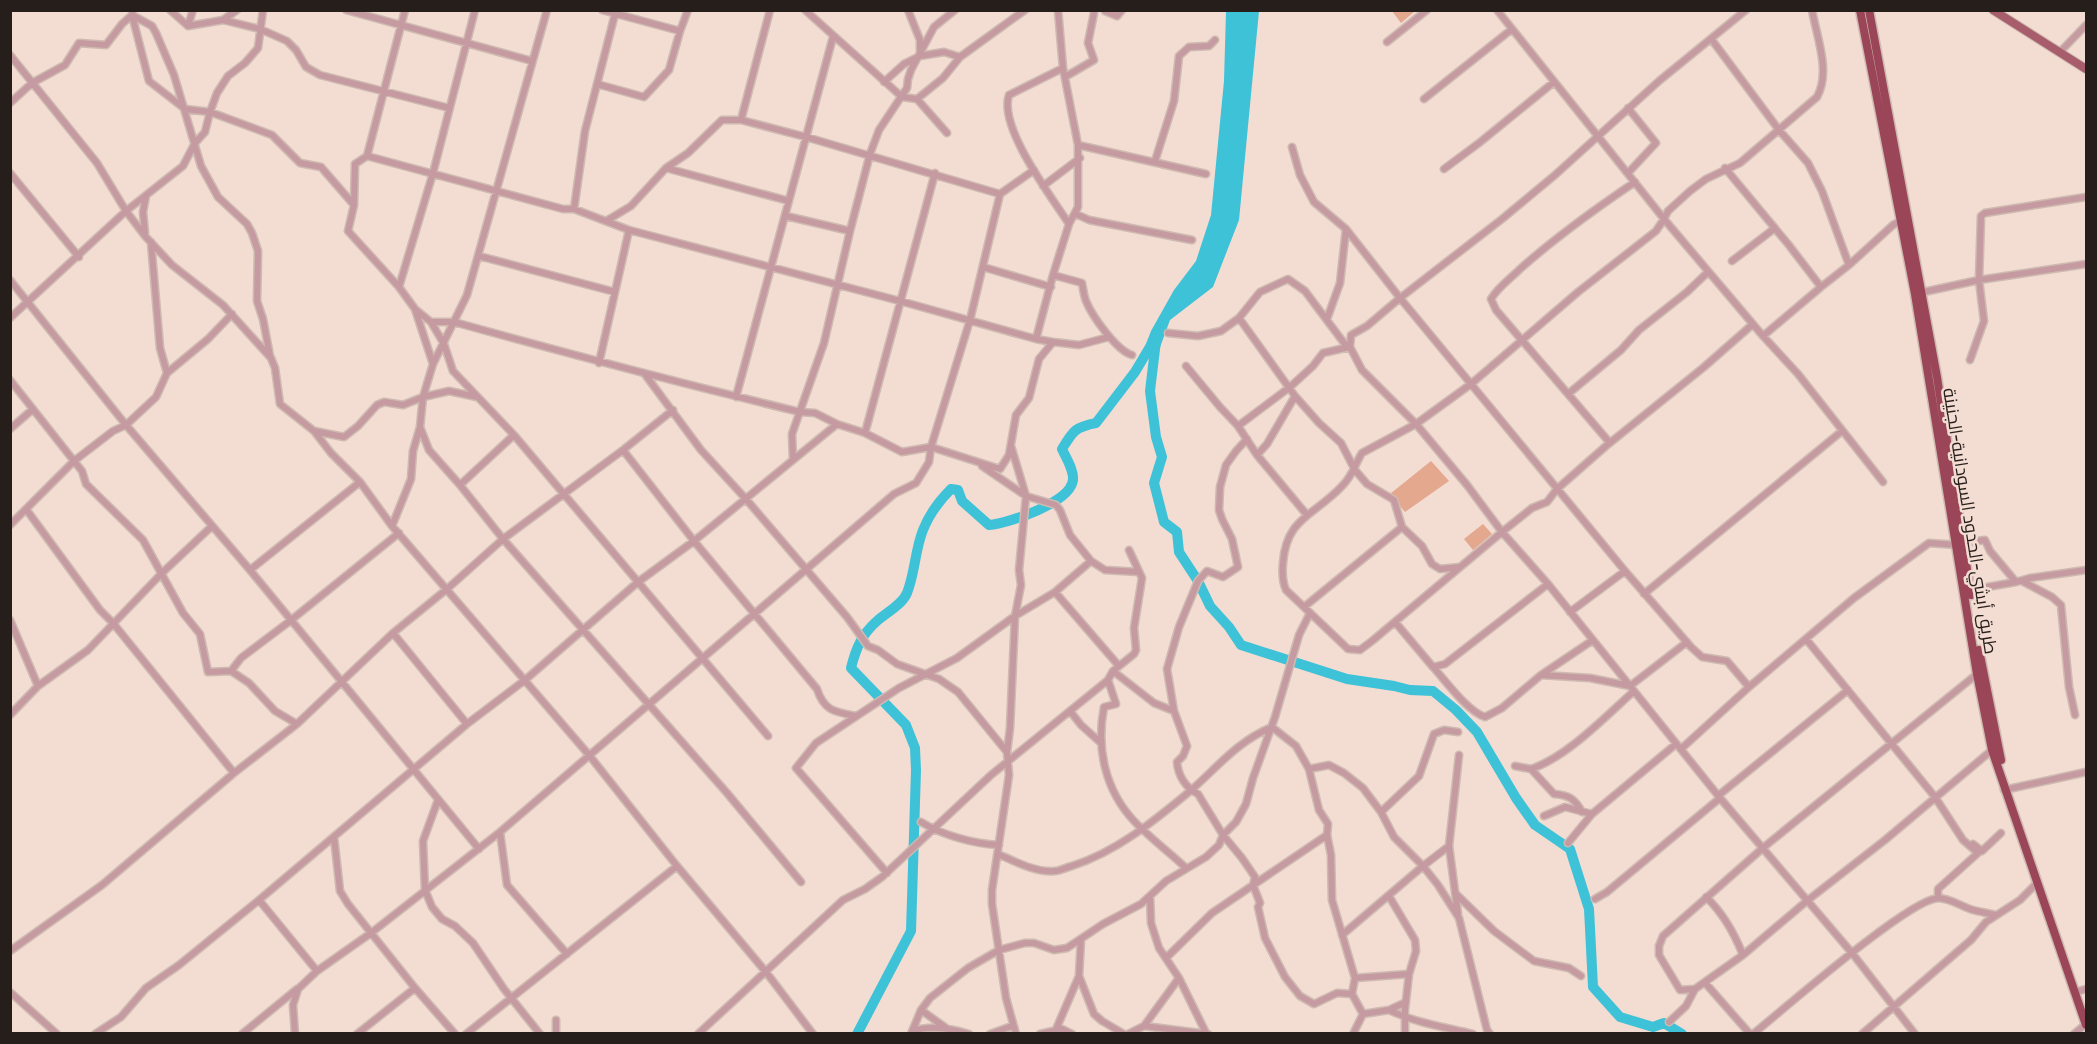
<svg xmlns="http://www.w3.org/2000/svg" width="2097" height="1044" font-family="Cabin,Cairo,sans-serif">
  <rect width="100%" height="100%" fill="#f3dcd2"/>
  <path fill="#e3a88e" d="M1392 11H1415L1401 23Z
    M1431 461 1449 481 1405 512 1390 494Z
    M1483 524 1492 534 1473 550 1464 539Z"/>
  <path fill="#3ec2d8" d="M1226 11H1259L1239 220 1213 287 1170 320 1159 350 1146 344 1151 331 1174 290 1196 261 1211 215 1224 81Z"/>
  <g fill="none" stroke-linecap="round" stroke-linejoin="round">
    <path stroke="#3ec2d8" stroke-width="10" d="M1156 341 1150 391 1156 437 1162 457 1154 483 1164 522 1177 532 1179 552 1198 581 1210 606 1229 627 1241 645 1347 679 1394 686 1410 690 1433 691 1456 710 1477 732 1516 798 1535 825 1570 849 1589 909 1593 987 1620 1017 1653 1027 1664 1023 1682 1034
      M857 1034 911 931 916 770 915 748 906 725 851 668C856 648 862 634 877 621 887 612 902 605 907 593 915 573 915 550 923 530 929 515 940 500 951 489L958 490 962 501 989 525C1009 523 1070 503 1073 480 1074 470 1066 458 1062 449 1073 431 1075 427 1096 423L1135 372 1157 335"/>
    <g stroke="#cebab1" stroke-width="9">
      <path id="minor" d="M170 10 188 26 223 20 237 10
        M346 10 532 61
        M405 10 367 156 355 164 354 205 348 231 399 287 415 309 431 322 444 344 453 371 514 435 768 736
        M602 10 680 31
        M805 10 902 97 917 99 943 78 960 57 1025 10
        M1497 10 1664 219 1668 211 1690 191 1706 179 1740 163 1817 97C1831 72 1817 38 1812 10
        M1746 10 1659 81 1555 175 1502 219 1400 298 1367 326 1351 335 1350 347 1362 370 1416 424 1467 485 1502 532 1548 584 1720 798 1852 953 1915 1034
        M1105 11 1117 16 1122 10
        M132 15 152 26 156 33 174 75 201 166 218 197 247 224 252 233 258 251 257 301 263 319 270 356
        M132 15 149 81 185 109 210 112 272 135 300 163 321 167 354 205
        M223 20 260 29 287 41 296 50 306 67 320 75 449 108
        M188 26 193 10
        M1712 40 1779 130 1808 163 1822 191 1849 265 1821 287
        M1387 42 1427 10
        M2060 52 2086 25
        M10 55 97 163 126 211 145 236 172 265 223 305 271 358 275 368 280 404 314 431 331 453 360 482 392 526 589 755 677 866 766 972 813 1034
        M920 56 944 52 960 57
        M1063 68 1009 95C998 127 1051 196 1069 224
        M1065 77 1094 60 1088 43 1094 13
        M884 82 904 64 920 56V40L908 10
        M597 84 644 97 669 70 680 31 688 10
        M917 99 947 133
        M1424 99 1512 29
        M10 103 32 83 65 65 79 43 106 45 122 24 132 15 133 10
        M741 120 770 10
        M1078 145 1206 174
        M1292 147 1300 175 1314 202 1346 229 1340 283 1327 319
        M367 156 563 209H574L629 230 900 301 1036 339 1053 342
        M1155 161 1174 101 1179 56 1189 47 1209 46 1215 40
        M666 168 789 201
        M1725 168 1788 244 1821 287 1763 336
        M1444 169 1479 143 1554 82
        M10 173 79 257
        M1628 173 1656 143 1628 108
        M1043 186 1080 158
        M574 209 585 131 616 10
        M1076 214 1089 220 1192 240
        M786 216 850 231
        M606 221 631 206 666 168 688 153 722 120H741L806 137 1000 194
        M1346 229 1400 298 1471 384 1416 424 1362 453C1355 464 1353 475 1343 485 1316 515 1286 517 1283 563 1282 573 1282 581 1286 590L1348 649 1360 650 1372 641 1502 532 1532 508 1547 502 1557 489 1606 446 1704 367 1753 324
        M145 233 143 212 146 196
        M151 242 160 348 167 373
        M479 256 615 292
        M1732 261 1775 228
        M1849 265 1893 225 1904 219
        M983 267 1051 287
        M1053 275 1082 283C1083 289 1084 296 1086 301 1092 316 1117 351 1132 355
        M10 280 126 425 250 570 479 849
        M399 287 433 173 475 10
        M1919 293 1979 280 2086 264
        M415 309 433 364
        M10 318 126 211 183 166 195 143 205 132 210 112 217 93 228 76 245 63 258 48 263 10
        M1239 318 1295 396 1319 423 1341 443 1355 470 1367 484 1394 500 1402 527 1422 546 1432 564 1440 569 1460 567
        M431 322H454C569 354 684 384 800 412L815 413 837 424 865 433 902 452 931 447 1000 469 1009 455 1016 415 1029 398 1039 359 1053 342 1079 345 1109 337
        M1168 333 1198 336 1221 331 1239 318 1260 292 1288 279 1305 291 1347 347
        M1036 339 1053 275 1069 224 1078 207V145L1063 68 1058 10
        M1970 360 1984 321 1979 280 1981 216 1985 213 2086 197
        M599 363 629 230
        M1186 366 1220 407 1238 426 1257 455 1307 515
        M644 373 701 450 745 498 847 617 868 646 878 650 897 664 939 679 958 692 1007 752
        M10 380 74 461 82 471 86 484 143 540 183 613 200 634 208 672 231 671 241 658 290 621 399 533
        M1568 394 1621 350 1639 330 1687 292 1708 272
        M736 397 833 37
        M1238 426 1290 387 1313 366 1323 353 1349 347
        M420 427 429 450 460 485 503 539 727 793 801 882
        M10 429 33 409
        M314 431 344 437 358 426 377 405 384 402 403 405 423 397 449 391 477 397
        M865 433 935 173
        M1247 439 1236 451 1226 465 1220 487 1219 510 1222 519 1232 539 1238 567 1223 577 1207 571 1198 581 1179 627 1167 669 1174 711 1187 746 1183 756 1177 762C1178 776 1186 788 1198 794L1223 835 1242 858 1255 877 1253 885 1260 903 1258 907 1265 938 1285 977 1300 996 1314 1004 1337 993 1352 994
        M1610 443 1496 310 1491 299C1498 287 1510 279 1520 269 1556 237 1595 209 1635 182
        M1011 446 1026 496 1019 570 1021 585 1015 616 1010 728 1007 752 1009 775 992 890V904L1006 998 1016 1034
        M623 450 694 541 817 689C824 711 835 712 856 716
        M1257 455 1267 444 1295 396
        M793 459 792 434 824 343 850 231 870 154 879 130 907 88 908 79 911 70 934 27 955 10
        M982 466 1026 496 1056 505 1060 510 1070 535 1091 561 1105 570 1139 572
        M460 485 514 435
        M26 509 100 610 113 623 234 773
        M10 525 74 461 113 431 126 425 156 397 167 373 208 339 232 314
        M392 526 411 479 413 451 420 427 423 397 433 364 467 295 547 10
        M1964 543 1985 540 1990 551 2016 582 2030 578 2086 570
        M250 570 360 482
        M2022 581 2052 597 2061 605 2069 687 2075 715
        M1970 590 2016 582
        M1055 592 1119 666
        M1644 594 1842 431
        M1304 607 1402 527
        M1570 612 1625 571
        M10 620 38 686
        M1395 622 1433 667 1445 664 1548 584
        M393 633 467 724
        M1806 639 1935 797 1963 840 1978 853 1938 889V898
        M1433 667C1446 681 1467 711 1485 717L1502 708 1541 675 1590 678 1630 686 1687 642
        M231 671 249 683 275 711 297 724 393 633 447 589 503 539 623 450 673 410
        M1113 671 1154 703 1174 711
        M1977 674 1764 847 1663 936 1659 946V955L1680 990 1695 989 1743 955 1808 900 1885 840 1992 750
        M1541 675 1593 640
        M1108 680 1116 704 1104 707C1096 748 1105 790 1134 821 1150 838 1169 852 1186 868
        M1749 687 1727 661 1702 657 1691 647 1625 571 1471 384 1578 292 1656 231 1664 219 1763 336 1798 374 1883 482
        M1070 711 1081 725 1101 743
        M10 715 38 686 88 650 162 573 212 526
        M1681 749 1749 687 1854 598 1929 543 1957 545
        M1515 766 1531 769 1554 794C1569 795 1575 799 1582 812
        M1309 769 1319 810 1328 824 1327 835 1331 855 1332 900 1355 978 1352 994 1363 1014 1353 1034
        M1531 769C1567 757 1605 717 1634 691
        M2004 790 2086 772
        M1719 795 1848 690
        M438 800 423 841 425 890 432 907 442 919 455 926 473 943 504 989 540 1034
        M1381 812 1419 776 1434 734 1444 730 1458 732
        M1544 816 1565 807 1592 814
        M921 822C942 835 974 844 999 845
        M500 832 507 885 567 954
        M334 837 340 891 348 904 415 988 455 1034
        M1568 843 1592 814 1676 744
        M1973 844 1982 851 2001 833
        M1449 846 1458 914
        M998 854C1014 861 1036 873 1055 871 1060 871 1067 867 1072 866 1116 852 1154 821 1189 792 1217 768 1236 742 1272 727L1296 746 1309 769 1329 765 1344 773 1363 788 1381 812 1394 837 1423 866 1438 885 1459 918 1487 1030 1490 1034
        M887 873 796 768 816 743 899 688 957 658 1015 616 1055 592 1091 561
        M1455 893 1494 931 1534 961 1569 968 1581 976
        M1150 896 1151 923 1159 948 1179 978 1206 1033
        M1389 896 1415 940 1416 951 1409 974 1405 1009V1034
        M1706 897C1722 912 1735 935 1743 955
        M1595 899 1607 892 1720 798
        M259 900 317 971
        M1342 935 1423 866 1449 846 1459 755
        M1081 939 1079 976 1094 1014 1102 1021 1124 1034
        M10 951 102 885 234 773 297 724
        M1166 958 1212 913 1327 835
        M1355 978 1409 974
        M1707 985 1750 1034
        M2079 991 2086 989
        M10 992 57 1034
        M921 1010 946 1028
        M1389 1010C1416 1023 1444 1027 1473 1034
        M1363 1014 1389 1010 1406 1002
        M556 1020V1034
        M1669 1022 1686 1006 1695 989
        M1144 1026 1179 978
        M912 1031C930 1025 951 1028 969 1034
        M95 1034 121 1017 146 988 179 965 259 900 467 724 525 680 638 582 694 541 837 424
        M242 1034 297 989
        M295 1034 293 1005 298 989 317 971 371 933 500 832 894 494 916 483 929 462 931 447 970 320 1000 194 1034 170
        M357 1034 415 988
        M466 1034 677 866
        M698 1034 843 900 865 889 882 877 991 775 1108 680 1113 671 1134 654 1136 650 1134 628 1142 578 1129 550
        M911 1034 921 1010 930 998 968 968 999 950 1025 943H1034L1054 950 1067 948 1103 924 1141 904 1166 881 1206 857 1219 845 1223 835 1236 822 1246 804 1253 778 1275 717 1299 635 1310 613
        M990 1034 1012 1026
        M1040 1034 1062 1029 1072 1034
        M1054 1034 1079 976
        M1128 1034 1144 1026 1208 1034
        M1753 1034C1784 1009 1908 900 1938 898 1950 898 1962 907 1973 910 1980 912 1988 913 1995 915
        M1862 1034 1971 940 1986 922 2020 900 2037 883
        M2074 1034 2086 1024"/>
    </g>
    <g stroke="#cebab1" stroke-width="10">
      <path id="major" d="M1993 10 2086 69"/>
    </g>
    <g stroke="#cebab1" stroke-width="11">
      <path id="highway" d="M1860 10 1915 294 1977 674 1992 750 2086 1025
        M1869 10 1937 377 1971 595
        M1979 650 2001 760"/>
    </g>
    <use href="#minor" stroke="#c59ba1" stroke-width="6"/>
    <use href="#major" stroke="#a75d6b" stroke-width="8"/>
    <use href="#highway" stroke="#9b4558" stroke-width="8"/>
  </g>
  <g text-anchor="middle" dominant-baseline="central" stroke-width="5" stroke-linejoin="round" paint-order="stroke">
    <g font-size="18" fill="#261e1b" stroke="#f3dcd2">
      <text transform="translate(1970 521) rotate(81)">طريق أبشي-الحدود السودانية-الجنينة</text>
    </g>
  </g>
  <rect width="2097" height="1044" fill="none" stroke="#261e1b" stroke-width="24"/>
</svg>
